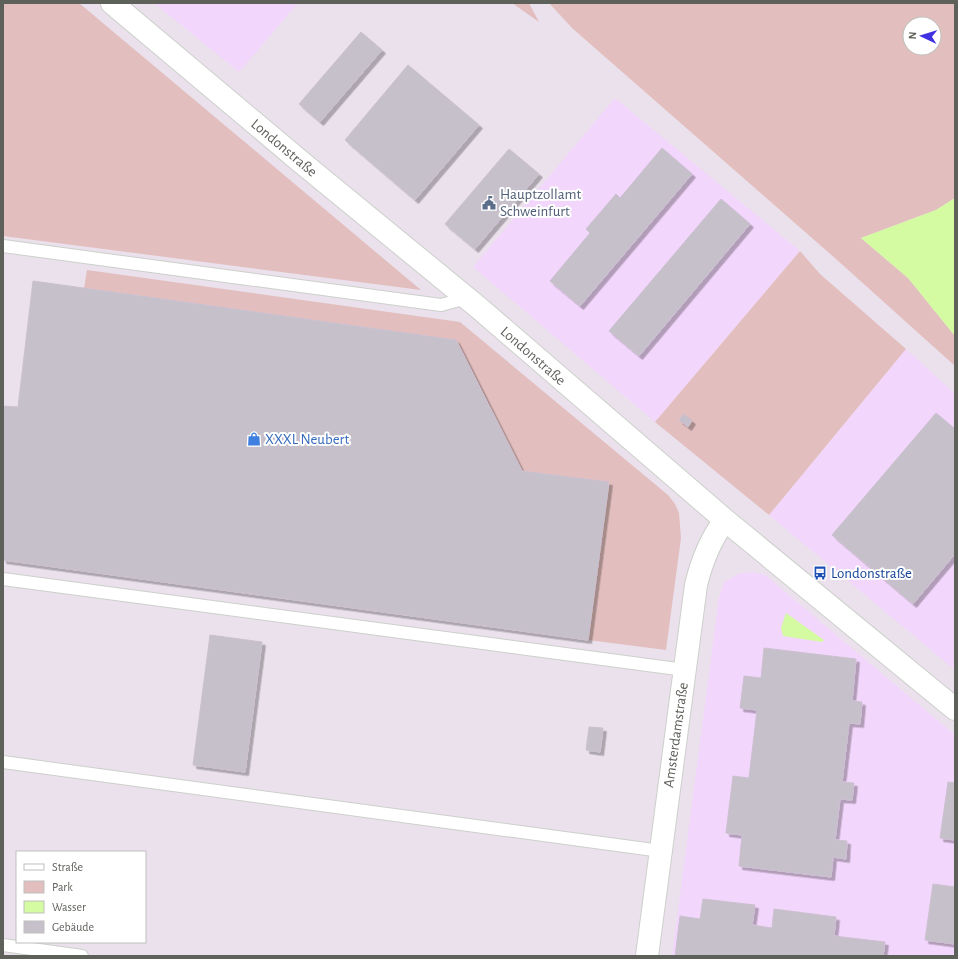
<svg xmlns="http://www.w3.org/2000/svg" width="958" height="959" font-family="'Alegreya Sans',sans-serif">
  <defs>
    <filter id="shadow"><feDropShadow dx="3.5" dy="3.5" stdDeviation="0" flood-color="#0004"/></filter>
  </defs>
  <rect width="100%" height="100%" fill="#eae1ec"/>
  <path fill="#f3d6fc" d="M154 3H298L239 72Z
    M615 98 800 251 655 422 473 267Z
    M906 349 955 394V670L769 515Z
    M752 572 765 575 955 735V956H672L719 597 724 582 738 574Z"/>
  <path fill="#e3bebe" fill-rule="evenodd" d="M3 3H79L421 290 3 236Z
    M512 3H529L539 22Z
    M549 3H955V198L936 210 861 238 908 278 955 336V366L836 259 572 28ZM910 24H934V48H910Z
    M800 251 820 274 906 349 769 515 655 422Z
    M87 270 460 322 668 495 675 504 679 513 681 538 666 650 588 640 609 483 522 471 455 340 84 288Z"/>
  <path fill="#d4fba2" d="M955 198V336L908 278 861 238 936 210Z
    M786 613 824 640 822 642 783 636 781 628Z"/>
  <path fill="#c6c0ca" stroke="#cbc0d0" filter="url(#shadow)" d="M361 32 382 50 320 122 299 104Z
    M408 65 479 125 415 200 345 140Z
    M662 148 692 174 580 306 550 281 590 233 586 229 616 194 620 198Z
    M509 149 539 174 475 249 445 224Z
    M721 199 750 224 639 356 609 331Z
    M33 281 456 340 522 471 609 482 588 640 3 560V406L18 407Z
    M936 413 955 429V554L913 604 832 535Z
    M684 414 692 421 688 427 679 420Z
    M210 635 262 642 245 772 193 765Z
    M764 648 856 659 852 701 862 702 860 724 849 723 842 782 854 783 852 800 840 799 835 840 847 841 846 859 833 857 831 877 739 866 742 835 726 833 733 776 749 778 757 710 740 708 744 676 761 678Z
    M589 727 603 728 600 752 586 750Z
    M948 782 955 783V840L940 838Z
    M933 884 955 887V944L925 940Z
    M703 899 755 905 752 925 772 928 774 909 836 917 834 936 885 942 883 956H675L680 916 700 919Z"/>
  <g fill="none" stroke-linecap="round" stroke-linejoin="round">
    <g stroke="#ccd0ca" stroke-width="14">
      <path id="service" d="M3 246 441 305 467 298
        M3 579 685 670
        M3 762 661 851
        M3 945 82 956"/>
    </g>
    <g stroke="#ccd0ca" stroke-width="24">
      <path id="minor" d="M112 3 301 162 479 308 725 520 955 709
        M647 956 696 585C702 560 710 540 725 520"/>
    </g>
    <use href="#service" stroke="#fff" stroke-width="12"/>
    <use href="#minor" stroke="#fff" stroke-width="22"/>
  </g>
  <defs>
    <g id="civic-bare" transform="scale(1.08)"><path d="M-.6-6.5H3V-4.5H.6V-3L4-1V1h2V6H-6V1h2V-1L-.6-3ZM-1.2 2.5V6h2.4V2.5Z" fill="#5c6f8a" stroke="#fff" stroke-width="2.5" paint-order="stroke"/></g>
    <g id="shop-bare" transform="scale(1.08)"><path d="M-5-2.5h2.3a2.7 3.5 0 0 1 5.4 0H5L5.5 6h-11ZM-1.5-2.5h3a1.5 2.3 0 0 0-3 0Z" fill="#3f7fe0" stroke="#fff" stroke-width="2.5" paint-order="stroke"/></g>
    <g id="bus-bare" transform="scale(1.08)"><path d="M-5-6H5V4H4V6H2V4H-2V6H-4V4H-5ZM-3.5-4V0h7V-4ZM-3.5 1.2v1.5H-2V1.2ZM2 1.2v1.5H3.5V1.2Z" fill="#1a4fb4" stroke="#fff" stroke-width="2.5" paint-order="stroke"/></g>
  </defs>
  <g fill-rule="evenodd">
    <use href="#civic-bare" x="489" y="203"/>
    <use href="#shop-bare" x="254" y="439"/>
    <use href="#bus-bare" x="820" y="573"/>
  </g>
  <g text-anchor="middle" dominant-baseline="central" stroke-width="4" stroke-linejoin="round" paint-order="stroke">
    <g font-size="15" fill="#5d615a" stroke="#fff">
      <text transform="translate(284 148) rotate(40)">Londonstraße</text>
      <text transform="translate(533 356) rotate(41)">Londonstraße</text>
      <text transform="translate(676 735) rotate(-82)">Amsterdamstraße</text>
    </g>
    <g font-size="15" fill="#4e5e75" stroke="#fff" text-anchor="start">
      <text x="500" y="194">Hauptzollamt<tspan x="500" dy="17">Schweinfurt</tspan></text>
    </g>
    <g font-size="15" fill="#366cbe" stroke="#fff" text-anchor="start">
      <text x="265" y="439">XXXL Neubert</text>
    </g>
    <g font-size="15" fill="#164399" stroke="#fff" text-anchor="start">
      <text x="831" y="573">Londonstraße</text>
    </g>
  </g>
  <rect width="958" height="959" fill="none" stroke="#5d615a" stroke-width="8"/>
  <rect x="16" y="851" width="130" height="92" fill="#ffffff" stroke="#bec0bd"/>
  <rect x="24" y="864" width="20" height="6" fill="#ffffff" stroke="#bec0bd"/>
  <text x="52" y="871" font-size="12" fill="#5d615a">Straße</text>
  <rect x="24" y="881" width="20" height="12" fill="#e3bebe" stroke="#bec0bd"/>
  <text x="52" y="891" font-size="12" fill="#5d615a">Park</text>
  <rect x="24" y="901" width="20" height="12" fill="#d4fba2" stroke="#bec0bd"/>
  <text x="52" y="911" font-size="12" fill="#5d615a">Wasser</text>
  <rect x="24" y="921" width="20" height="12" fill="#c6c0ca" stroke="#bec0bd"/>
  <text x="52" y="931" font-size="12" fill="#5d615a">Gebäude</text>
  <g transform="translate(922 36) rotate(274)"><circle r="19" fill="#ffffff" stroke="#bec0bd"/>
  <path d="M0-3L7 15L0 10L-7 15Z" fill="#4032e1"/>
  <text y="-6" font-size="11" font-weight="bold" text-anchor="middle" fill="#5d615a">N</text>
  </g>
</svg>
